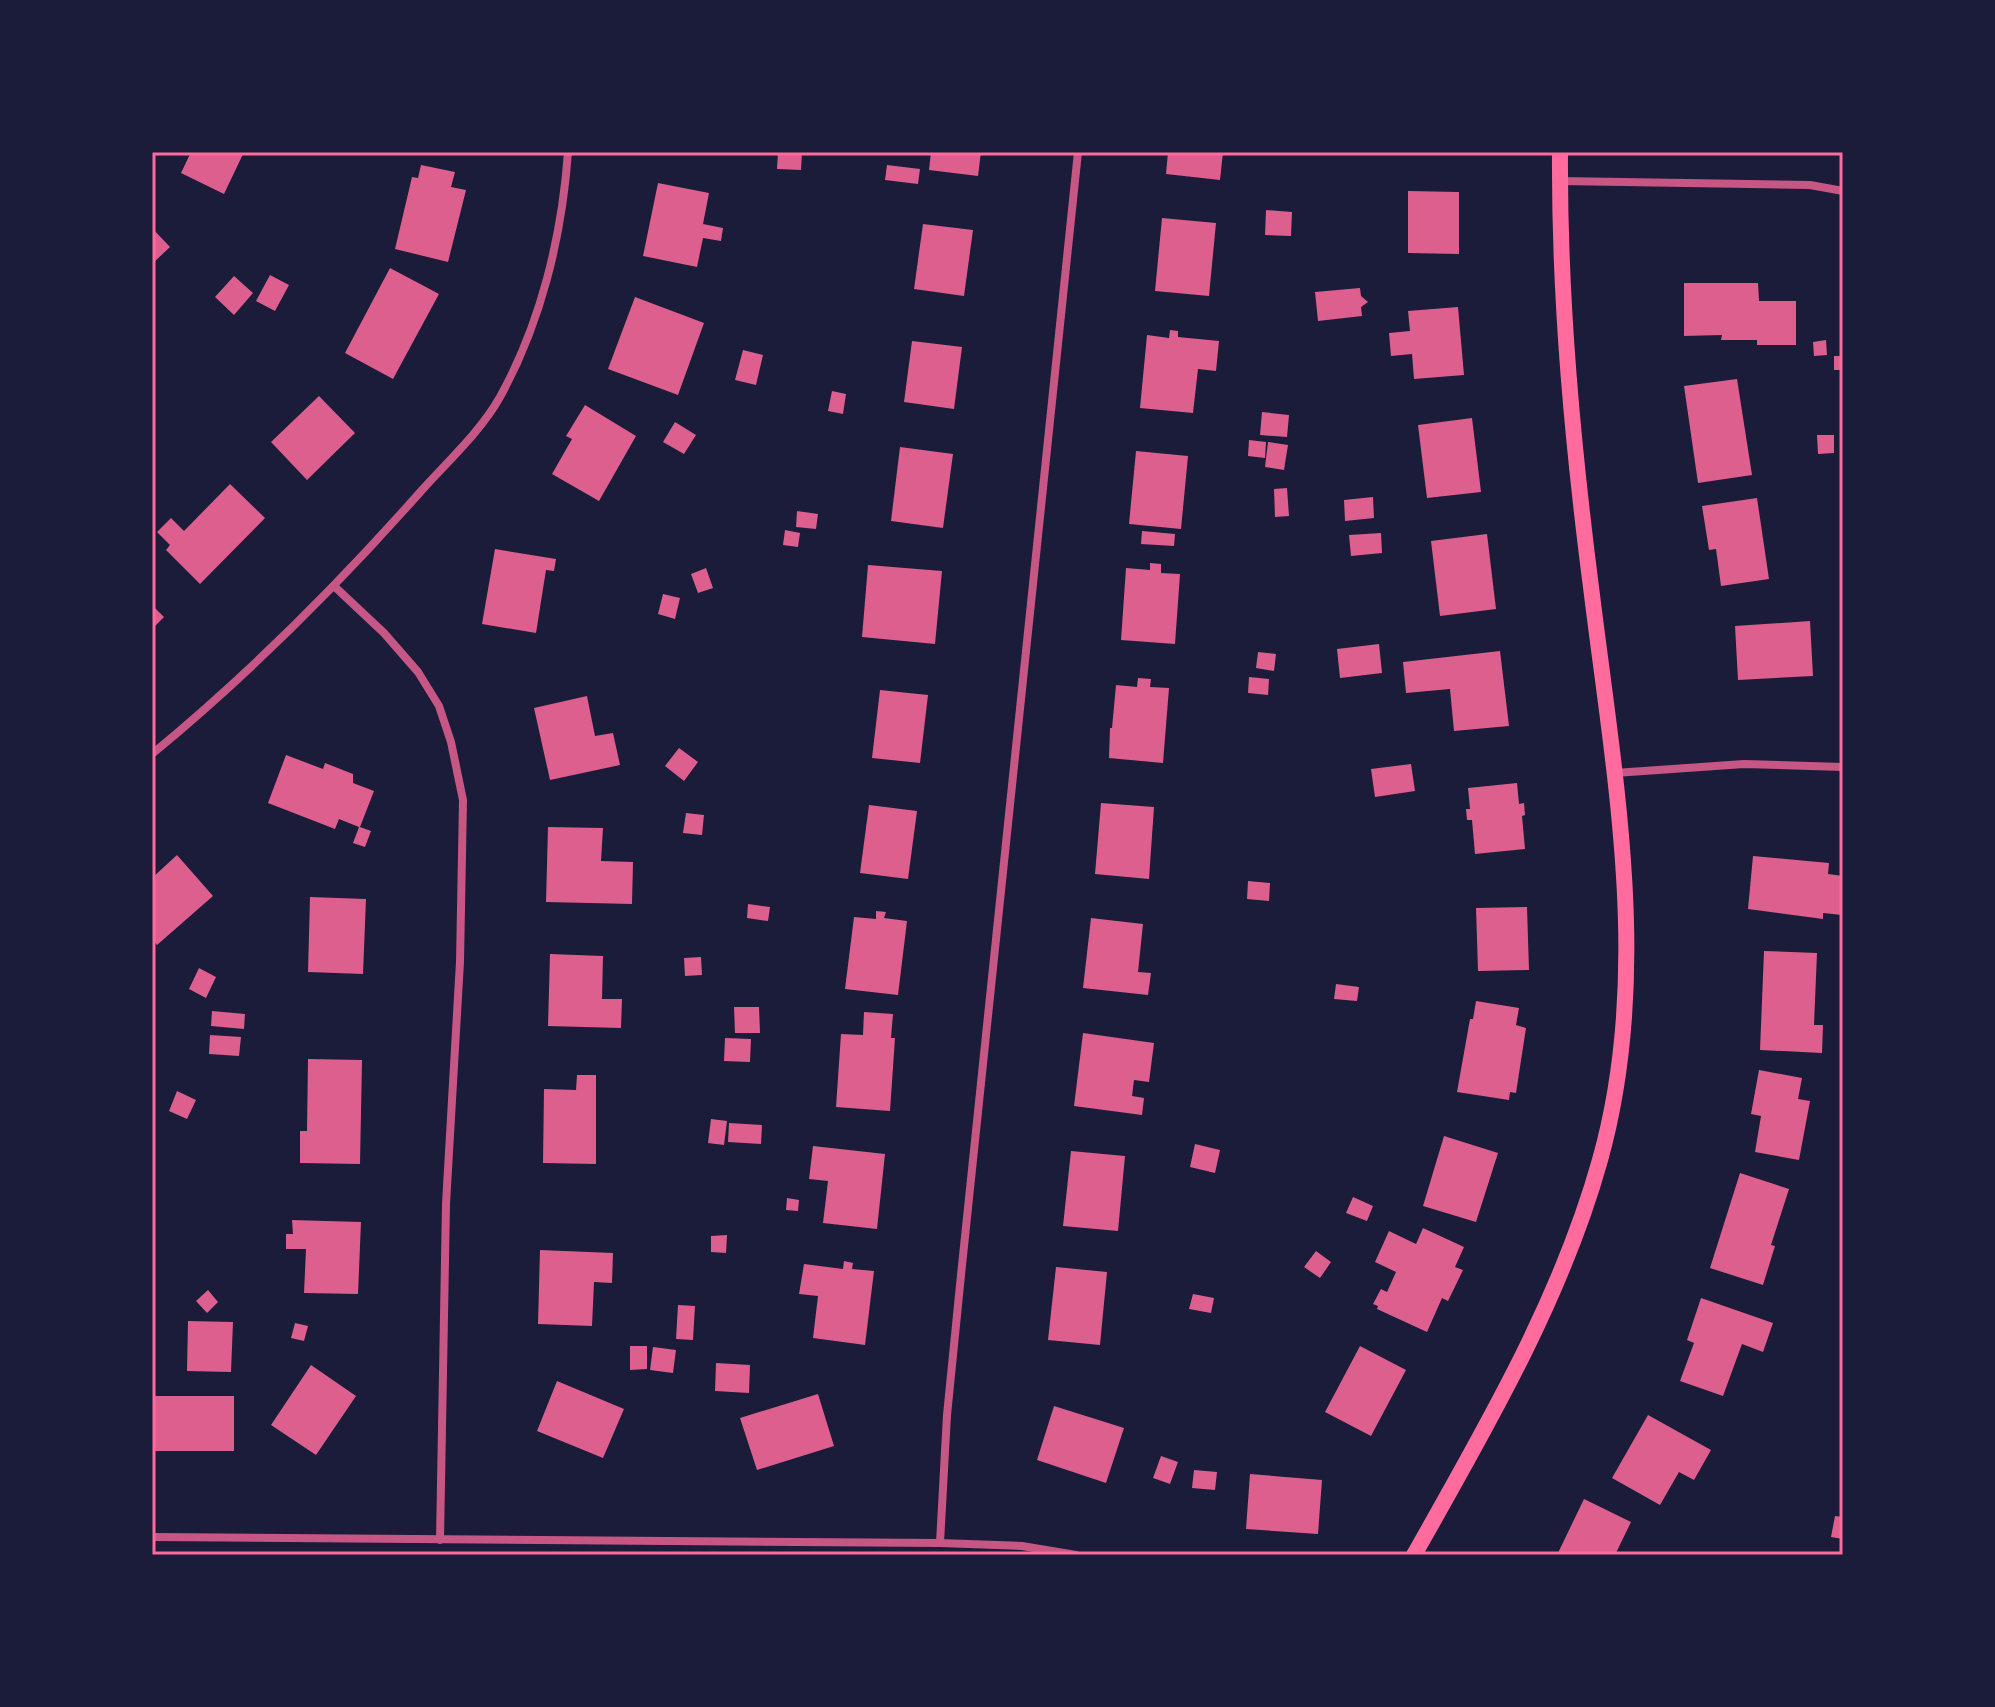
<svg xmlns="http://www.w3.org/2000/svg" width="1995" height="1707" font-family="'Nunito Sans',sans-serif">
  <rect width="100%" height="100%" fill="#1b1b3a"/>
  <path fill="#dd5f8e" d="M191 152H244L224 194 181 173Z
    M778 152H802L801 170 777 169Z
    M931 152H981L978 176 929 170Z
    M1168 152H1223L1220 180 1166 174Z
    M421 165 455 172 451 187 466 190 448 262 395 249 412 177 418 178Z
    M887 165 920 169 918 184 885 180Z
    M658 183 709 193 703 224 723 228 721 241 703 238 697 267 643 256Z
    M1408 191 1459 192V254L1408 253Z
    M1266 210 1292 212 1291 236 1265 235Z
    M1162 218 1216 223 1209 296 1155 291Z
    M923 224 973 230 964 296 914 289Z
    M152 228 170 247 152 264Z
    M390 268 439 294 393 379 345 353Z
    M270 275 289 285 275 311 256 301Z
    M234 276 253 293 234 315 215 297Z
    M1684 283H1758L1759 301H1796V345H1757V340H1721L1722 335 1684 336Z
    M1360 288 1361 296 1368 302 1361 307 1362 316 1318 321 1315 292Z
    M635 297 704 323 678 395 608 369Z
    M1458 307 1464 375 1414 379 1412 354 1391 356 1389 333 1410 331 1408 311Z
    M1170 330 1178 331V337L1219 341 1216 371 1198 369 1193 413 1140 408 1147 335 1169 338Z
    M1826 340 1827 355 1814 356 1813 342Z
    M912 341 962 347 954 409 904 402Z
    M743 350 763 355 756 385 735 380Z
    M1834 356H1843V370H1834Z
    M1737 379 1752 475 1698 483 1684 386Z
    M832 391 846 394 843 414 828 411Z
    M319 396 355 433 307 480 271 442Z
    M585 405 636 436 599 501 552 474 572 439 566 436Z
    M1262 412 1289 415 1287 437 1260 435Z
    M1472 418 1481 492 1427 498 1418 425Z
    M675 422 696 435 684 454 663 442Z
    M1817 435H1834V453L1818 454Z
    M1249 440 1266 442 1265 458 1248 456Z
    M1268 442 1288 445 1284 470 1265 467Z
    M900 447 953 454 943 528 891 521Z
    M1136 451 1188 456 1181 529 1129 524Z
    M230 484 265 518 200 584 166 550 170 545 157 532 171 518 184 531Z
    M1287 488 1289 516 1275 517 1274 489Z
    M1373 497 1374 518 1345 521 1344 500Z
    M1757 498 1769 579 1721 586 1716 549 1709 550 1702 506Z
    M797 511 818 514 816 529 796 527Z
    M785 530 800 533 798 547 783 545Z
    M1142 531 1175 534 1174 546 1141 544Z
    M1381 533 1382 553 1351 556 1349 535Z
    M1487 534 1496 609 1440 616 1431 541Z
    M495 549 556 559 554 571 546 570 536 633 482 624Z
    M1150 563 1161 564V573L1180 574 1175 644 1121 640 1126 568 1150 570Z
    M868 565 942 571 935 644 862 637Z
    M706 568 713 588 698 593 691 574Z
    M663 594 680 598 675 619 658 614Z
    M152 605 164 617 152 629Z
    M1810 621 1813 676 1738 680 1735 626Z
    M1379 644 1382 673 1340 678 1337 649Z
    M1500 651 1509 726 1454 731 1450 689 1406 693 1403 662Z
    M1258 652 1276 654 1274 671 1256 668Z
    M1249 677 1269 679 1268 695 1248 693Z
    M1138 678 1151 679 1150 687 1169 688 1163 763 1109 758 1110 728H1112L1116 685 1137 687Z
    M880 690 928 695 920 763 872 758Z
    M587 696 595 736 613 733 620 765 550 780 534 708Z
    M679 748 698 762 684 781 665 766Z
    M286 755 323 769 325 763 353 774V783L374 791 360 827 371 831 365 847 353 843 359 827 339 819 335 829 268 803Z
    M1411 764 1415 791 1375 797 1371 769Z
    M1517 783 1519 804 1524 803 1525 815 1522 816 1525 849 1475 854 1472 820H1467L1466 809H1470L1468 788Z
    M1101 803 1154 807 1149 879 1095 874Z
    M869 805 917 811 908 879 860 873Z
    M686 813 704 815 702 835 683 833Z
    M548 827 603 828 601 861 633 862 632 904 546 902Z
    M177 855 213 896 157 945 152 939V878Z
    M1753 856 1829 863 1828 874 1843 876 1842 915 1823 913V919L1748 909Z
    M1248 881 1270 883 1269 901 1247 899Z
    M310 897 366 899 363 974 308 972Z
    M748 904 770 907 768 921 747 918Z
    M1527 907 1529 970 1478 971 1476 908Z
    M876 911 886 912 884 918 907 921 898 995 845 989 854 917 876 919Z
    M1091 918 1143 924 1138 972 1151 973 1148 995 1083 988Z
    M1764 951 1817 953 1814 1025H1823L1822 1053 1760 1050Z
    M550 954 603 956 602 999H622L621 1028 548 1026Z
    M701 957 702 975 685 976 684 958Z
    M199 968 216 977 206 998 189 989Z
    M1336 984 1359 987 1357 1001 1334 999Z
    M1476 1001 1519 1008 1516 1025 1526 1028 1516 1093 1510 1092 1509 1100 1457 1092 1470 1019H1473Z
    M734 1007H759L760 1033H735Z
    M212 1011 245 1014 244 1029 211 1026Z
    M864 1012 893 1014 891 1038H895L890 1111 836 1107 841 1034 863 1035Z
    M1083 1033 1154 1043 1149 1082 1134 1080 1132 1096 1144 1098 1142 1115 1074 1106Z
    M210 1035 241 1037 239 1056 209 1054Z
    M725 1038 751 1039 750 1062 724 1061Z
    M308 1059 362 1060 360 1164 300 1163V1131H307Z
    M1759 1070 1802 1078 1798 1099 1810 1101 1799 1160 1755 1152 1761 1116 1751 1114Z
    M577 1075H596V1164L543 1163 544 1089 576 1090Z
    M177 1091 196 1100 187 1119 169 1111Z
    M711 1119 727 1121 724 1145 708 1143Z
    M729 1123 762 1125 761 1144 728 1142Z
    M1444 1136 1498 1153 1476 1222 1423 1206Z
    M1195 1144 1220 1150 1215 1173 1190 1167Z
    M813 1146 885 1154 877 1229 823 1223 828 1181 809 1179Z
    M1071 1151 1125 1156 1118 1231 1063 1226Z
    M1740 1173 1789 1189 1771 1245 1775 1246 1763 1285 1710 1268Z
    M1353 1197 1373 1206 1367 1221 1346 1213Z
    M787 1198 799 1200 798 1211 786 1210Z
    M292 1220 361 1222 358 1294 304 1293 306 1249H286V1234H293Z
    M1423 1228 1464 1247 1455 1267 1463 1270 1448 1301 1442 1298 1427 1332 1377 1309 1378 1306 1373 1304 1381 1289 1387 1292 1396 1272 1375 1262 1389 1231 1416 1244Z
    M727 1235 726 1253 711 1252V1236Z
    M540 1250 613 1253 612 1283 594 1282 592 1326 538 1324Z
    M1316 1251 1331 1262 1320 1278 1304 1267Z
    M844 1261 853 1263 852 1269 874 1271 865 1345 813 1338 818 1296 799 1294 804 1264 843 1269Z
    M1056 1267 1107 1272 1100 1345 1048 1340Z
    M208 1290 218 1302 207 1313 196 1301Z
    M1193 1294 1214 1298 1211 1313 1189 1309Z
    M1701 1298 1773 1323 1763 1352 1742 1344 1723 1396 1680 1381 1694 1343 1687 1340Z
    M678 1305 695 1306 693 1340 676 1339Z
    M188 1321 233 1322 231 1372 187 1371Z
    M295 1323 308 1326 304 1341 291 1338Z
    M630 1346H647V1369L630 1370Z
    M1360 1346 1406 1370 1371 1436 1325 1412Z
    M653 1347 676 1350 673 1373 650 1370Z
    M716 1363 750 1365 749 1393 715 1391Z
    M311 1365 356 1396 316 1455 271 1425Z
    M557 1381 624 1409 603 1458 537 1431Z
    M818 1394 834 1446 757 1470 740 1418Z
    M152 1396H234V1451H152Z
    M1054 1406 1124 1428 1106 1483 1037 1460Z
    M1648 1415 1711 1450 1694 1480 1679 1472 1660 1505 1612 1478Z
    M1161 1456 1178 1462 1170 1484 1153 1478Z
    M1194 1470 1217 1472 1215 1490 1192 1488Z
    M1250 1474 1322 1480 1318 1534 1246 1529Z
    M1584 1499 1631 1522 1615 1555H1557Z
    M1835 1516 1843 1517V1539L1831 1537Z"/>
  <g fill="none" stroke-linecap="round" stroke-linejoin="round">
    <path stroke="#c65784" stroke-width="8" d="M1560 181 1810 185 1843 191
      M334 586 384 633 418 672 439 706 451 742 463 800 460 962 446 1204 440 1540
      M152 754C249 674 339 584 422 490 448 461 481 431 500 397 541 323 562 236 568 152
      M1615 773 1744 764 1843 767
      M152 1537 940 1543 1022 1546 1076 1555
      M940 1543 947 1415 961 1275 1078 152"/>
    <path stroke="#ff6b9d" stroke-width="16" d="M1414 1555C1485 1429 1561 1300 1600 1160 1652 975 1615 782 1592 595 1573 448 1559 300 1560 152"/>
  </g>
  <rect width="1995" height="1707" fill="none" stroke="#1b1b3a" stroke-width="308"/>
  <rect x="154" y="154" width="1687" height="1399" fill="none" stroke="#ff6b9d" stroke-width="3"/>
</svg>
